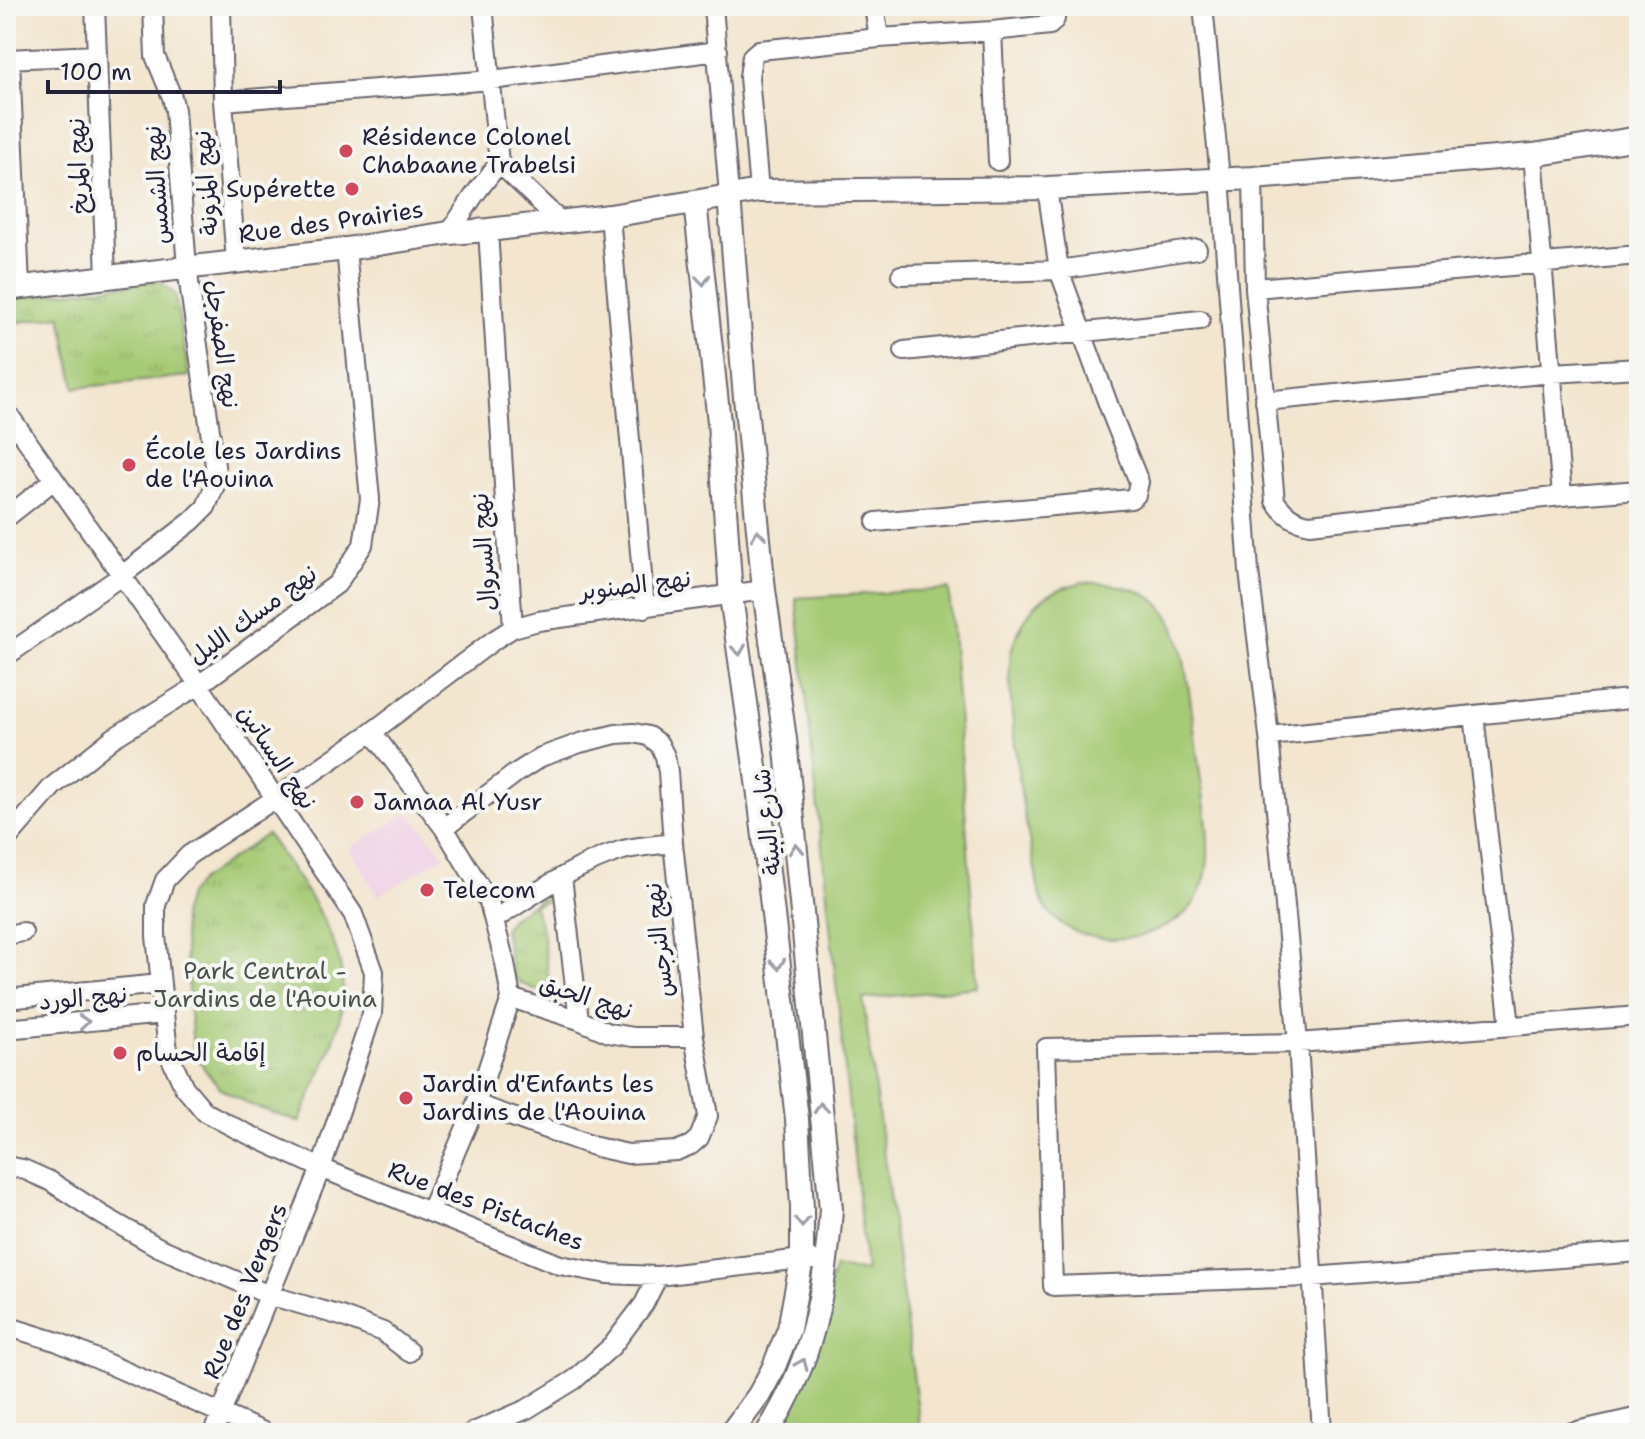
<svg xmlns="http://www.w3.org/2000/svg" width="1645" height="1439" font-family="'Shantell Sans','Playpen Sans Arabic',sans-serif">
  <defs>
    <pattern id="park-tufts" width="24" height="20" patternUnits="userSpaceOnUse" patternTransform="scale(2)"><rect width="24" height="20" fill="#a6ca74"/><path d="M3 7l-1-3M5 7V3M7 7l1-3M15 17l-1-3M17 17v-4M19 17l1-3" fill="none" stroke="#8fad65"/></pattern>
  </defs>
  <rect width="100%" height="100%" fill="#f6f6f2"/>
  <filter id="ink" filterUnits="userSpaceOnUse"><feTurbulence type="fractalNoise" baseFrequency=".0125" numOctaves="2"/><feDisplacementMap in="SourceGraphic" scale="16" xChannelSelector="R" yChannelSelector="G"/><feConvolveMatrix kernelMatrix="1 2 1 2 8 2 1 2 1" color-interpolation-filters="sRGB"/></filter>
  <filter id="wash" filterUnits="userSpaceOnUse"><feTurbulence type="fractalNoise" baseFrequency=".006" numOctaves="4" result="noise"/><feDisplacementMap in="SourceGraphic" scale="32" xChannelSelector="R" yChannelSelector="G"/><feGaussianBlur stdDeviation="1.8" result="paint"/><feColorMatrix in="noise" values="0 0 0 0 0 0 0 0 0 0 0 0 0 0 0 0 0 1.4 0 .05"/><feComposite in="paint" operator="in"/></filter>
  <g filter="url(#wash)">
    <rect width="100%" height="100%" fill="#f3e5ce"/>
    <path fill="#f0d0e5" d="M409 813 445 856 378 896 350 848Z"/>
    <path fill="#a6ca74" stroke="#647658" stroke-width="2" d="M1083 582C1107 583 1140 586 1158 603 1167 612 1175 626 1179 639 1189 676 1192 715 1197 752 1201 787 1216 853 1203 884 1200 891 1197 900 1192 906 1174 928 1138 940 1110 939 1084 938 1063 930 1047 910 1038 898 1037 877 1034 864 1023 814 1016 764 1012 714 1011 695 1008 672 1011 653 1012 646 1016 637 1019 631 1034 598 1051 590 1083 582Z
      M949 589 978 987 863 999 921 1433H790L779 1427 835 1267 866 1272 796 598Z"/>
    <path fill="url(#park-tufts)" stroke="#647658" stroke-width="2" d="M159 281 175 294 189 376 75 388 61 316 6 324V299Z
      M267 834C302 887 354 944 341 1012 334 1050 314 1087 299 1122L251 1105 221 1089 205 1070 193 1048 182 915 188 895 201 880Z
      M548 894 550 900 533 905 542 929 551 996 522 984 513 976 504 929 511 918Z"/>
  </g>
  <g filter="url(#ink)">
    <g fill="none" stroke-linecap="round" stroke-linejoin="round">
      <g stroke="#6b666e" stroke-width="22">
        <path id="minor" d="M95 6 106 276
          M221 6 223 101 236 261
          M483 6 499 163 560 221
          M713 6 729 195
          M874 6 879 38
          M1203 6 1220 178 1249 571 1269 736 1298 1043 1322 1433
          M992 31 998 161
          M6 59 97 55
          M10 59 20 287
          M223 101 492 80 718 51
          M1533 155 1562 496
          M1253 178 1255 288 1275 501C1285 515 1293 521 1310 524L1562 496 1639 490
          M759 191 749 77 752 56 759 50 879 38 992 31 1050 25 1055 19V6
          M610 216 645 608
          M488 230 513 628 494 640 372 732 276 798 189 855 165 880 156 905V936L168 1052 184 1087 205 1112 239 1130 321 1168 560 1265 607 1274 658 1276 802 1259 813 1260
          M449 233 475 194 499 163
          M901 275 1059 270 1197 249
          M1255 288 1639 255
          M904 351 1200 320
          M1265 401 1552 373 1639 368
          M6 411 199 685 353 914 374 972 372 1014 321 1168 213 1433
          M6 518 54 480
          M876 522 1131 499 1136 495 1139 482 1114 420 1059 270 1047 188
          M513 628 538 621 764 590
          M6 656 121 576 192 521 206 507 217 480 187 268 175 110 172 97 155 56 153 6
          M1474 715 1510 1026
          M372 732 444 828 489 902 505 963 511 998 476 1104 430 1211
          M1269 736 1639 698
          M444 828 516 773 541 757 580 743 616 734 634 733 648 736 659 744 665 756 668 772 673 843 694 1037 708 1116 699 1138 691 1145 676 1151 628 1154 596 1147 476 1104
          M6 840 53 786 113 738 199 685 337 584 363 545 370 499 346 249
          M562 877 579 1020
          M495 919C536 893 576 864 623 850 639 846 656 845 673 843
          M6 935 23 932
          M511 998 579 1020 609 1033 633 1037H694
          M6 999 160 984
          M1639 1016 1298 1043 1046 1048 1053 1286 1311 1277 1639 1252
          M6 1029 164 1014
          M6 1166 23 1169 50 1181 102 1215 158 1247 269 1295 341 1316 383 1332 409 1352
          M6 1326 58 1342 266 1433
          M471 1433 527 1409 574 1380 612 1346 644 1304 658 1276
          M1568 1433 1639 1417"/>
      </g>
      <g stroke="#6b666e" stroke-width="26">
        <path id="tertiary" d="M729 195 744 387 764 590 785 739 831 1209C825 1293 813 1361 767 1433
          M695 202 719 422 731 596 759 795 797 1119 802 1208V1259L789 1329 773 1369 759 1395 731 1433
          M6 289 346 249 449 233 488 230 610 216 759 191 1047 188 1253 178 1533 155 1639 138"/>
      </g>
      <use href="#minor" stroke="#fff" stroke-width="18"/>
      <use href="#tertiary" stroke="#fff" stroke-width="22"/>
    </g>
    <defs><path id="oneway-chevron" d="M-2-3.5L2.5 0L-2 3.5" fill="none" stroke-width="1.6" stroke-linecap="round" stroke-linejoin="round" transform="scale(2)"/></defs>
    <g stroke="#9c9ca7">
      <use href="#oneway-chevron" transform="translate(703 280) rotate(84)"/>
      <use href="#oneway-chevron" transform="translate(758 535) rotate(-96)"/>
      <use href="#oneway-chevron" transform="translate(739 650) rotate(82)"/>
      <use href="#oneway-chevron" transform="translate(796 849) rotate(-96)"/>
      <use href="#oneway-chevron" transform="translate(778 964) rotate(83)"/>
      <use href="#oneway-chevron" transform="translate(84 1022) rotate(-5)"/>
      <use href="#oneway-chevron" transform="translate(821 1108) rotate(-96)"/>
      <use href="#oneway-chevron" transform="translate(802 1222) rotate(89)"/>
      <use href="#oneway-chevron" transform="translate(802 1364) rotate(-67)"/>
    </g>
  </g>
  <g fill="#d1495b" stroke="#f6f6f2" stroke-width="3">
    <circle cx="346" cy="151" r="8"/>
    <circle cx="352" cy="189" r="8"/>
    <circle cx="129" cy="465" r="8"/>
    <circle cx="357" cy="802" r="8"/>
    <circle cx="427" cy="890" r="8"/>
    <circle cx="120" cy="1053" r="8"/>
    <circle cx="406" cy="1098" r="8"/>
  </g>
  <g text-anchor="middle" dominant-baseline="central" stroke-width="8" stroke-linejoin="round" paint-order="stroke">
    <g font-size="24" fill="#22223b" stroke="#f6f6f2" text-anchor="start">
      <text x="362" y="137">Résidence Colonel<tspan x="362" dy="28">Chabaane Trabelsi</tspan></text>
      <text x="336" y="189" text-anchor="end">Supérette</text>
      <text x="145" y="451">École les Jardins<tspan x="145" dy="28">de l'Aouina</tspan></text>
      <text x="373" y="802">Jamaa Al Yusr</text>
      <text x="443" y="890">Telecom</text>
      <text x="136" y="1053">إقامة الحسام</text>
      <text x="422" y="1084">Jardin d'Enfants les<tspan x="422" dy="28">Jardins de l'Aouina</tspan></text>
    </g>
    <g font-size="24" fill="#22223b" stroke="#f6f6f2">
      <text transform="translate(78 166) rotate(-92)">نهج المريخ</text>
      <text transform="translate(206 183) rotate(-94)">نهج المزونة</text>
      <text transform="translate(157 185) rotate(-94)">نهج الشمس</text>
      <text transform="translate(331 222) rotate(-8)">Rue des Prairies</text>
      <text transform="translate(222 344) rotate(82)">نهج الصفرجل</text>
      <text transform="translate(484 552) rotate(-94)">نهج السروال</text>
      <text transform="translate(635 585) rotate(-7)">نهج الصنوبر</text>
      <text transform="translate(253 615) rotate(-36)">نهج مسك الليل</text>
      <text transform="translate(277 757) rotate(56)">نهج البساتين</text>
      <text transform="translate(767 822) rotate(-96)">شارع البيئة</text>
      <text transform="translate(659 940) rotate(-96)">نهج النرجس</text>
      <text transform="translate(586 997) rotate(18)">نهج الحبق</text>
      <text transform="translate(83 998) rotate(-5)">نهج الورد</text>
      <text transform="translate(486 1206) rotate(21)">Rue des Pistaches</text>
      <text transform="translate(245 1291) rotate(-68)">Rue des Vergers</text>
    </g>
    <g font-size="24" fill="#4a544c" stroke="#f6f6f2">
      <text x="265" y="971">Park Central -<tspan x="265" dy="28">Jardins de l'Aouina</tspan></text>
    </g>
  </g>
  <rect width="1645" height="1439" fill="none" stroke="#f6f6f2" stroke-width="32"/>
  <path d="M48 80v12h232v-12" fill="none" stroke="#22223b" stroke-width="4"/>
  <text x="60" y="80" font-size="24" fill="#22223b" stroke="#f6f6f2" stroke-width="6" paint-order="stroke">100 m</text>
</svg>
